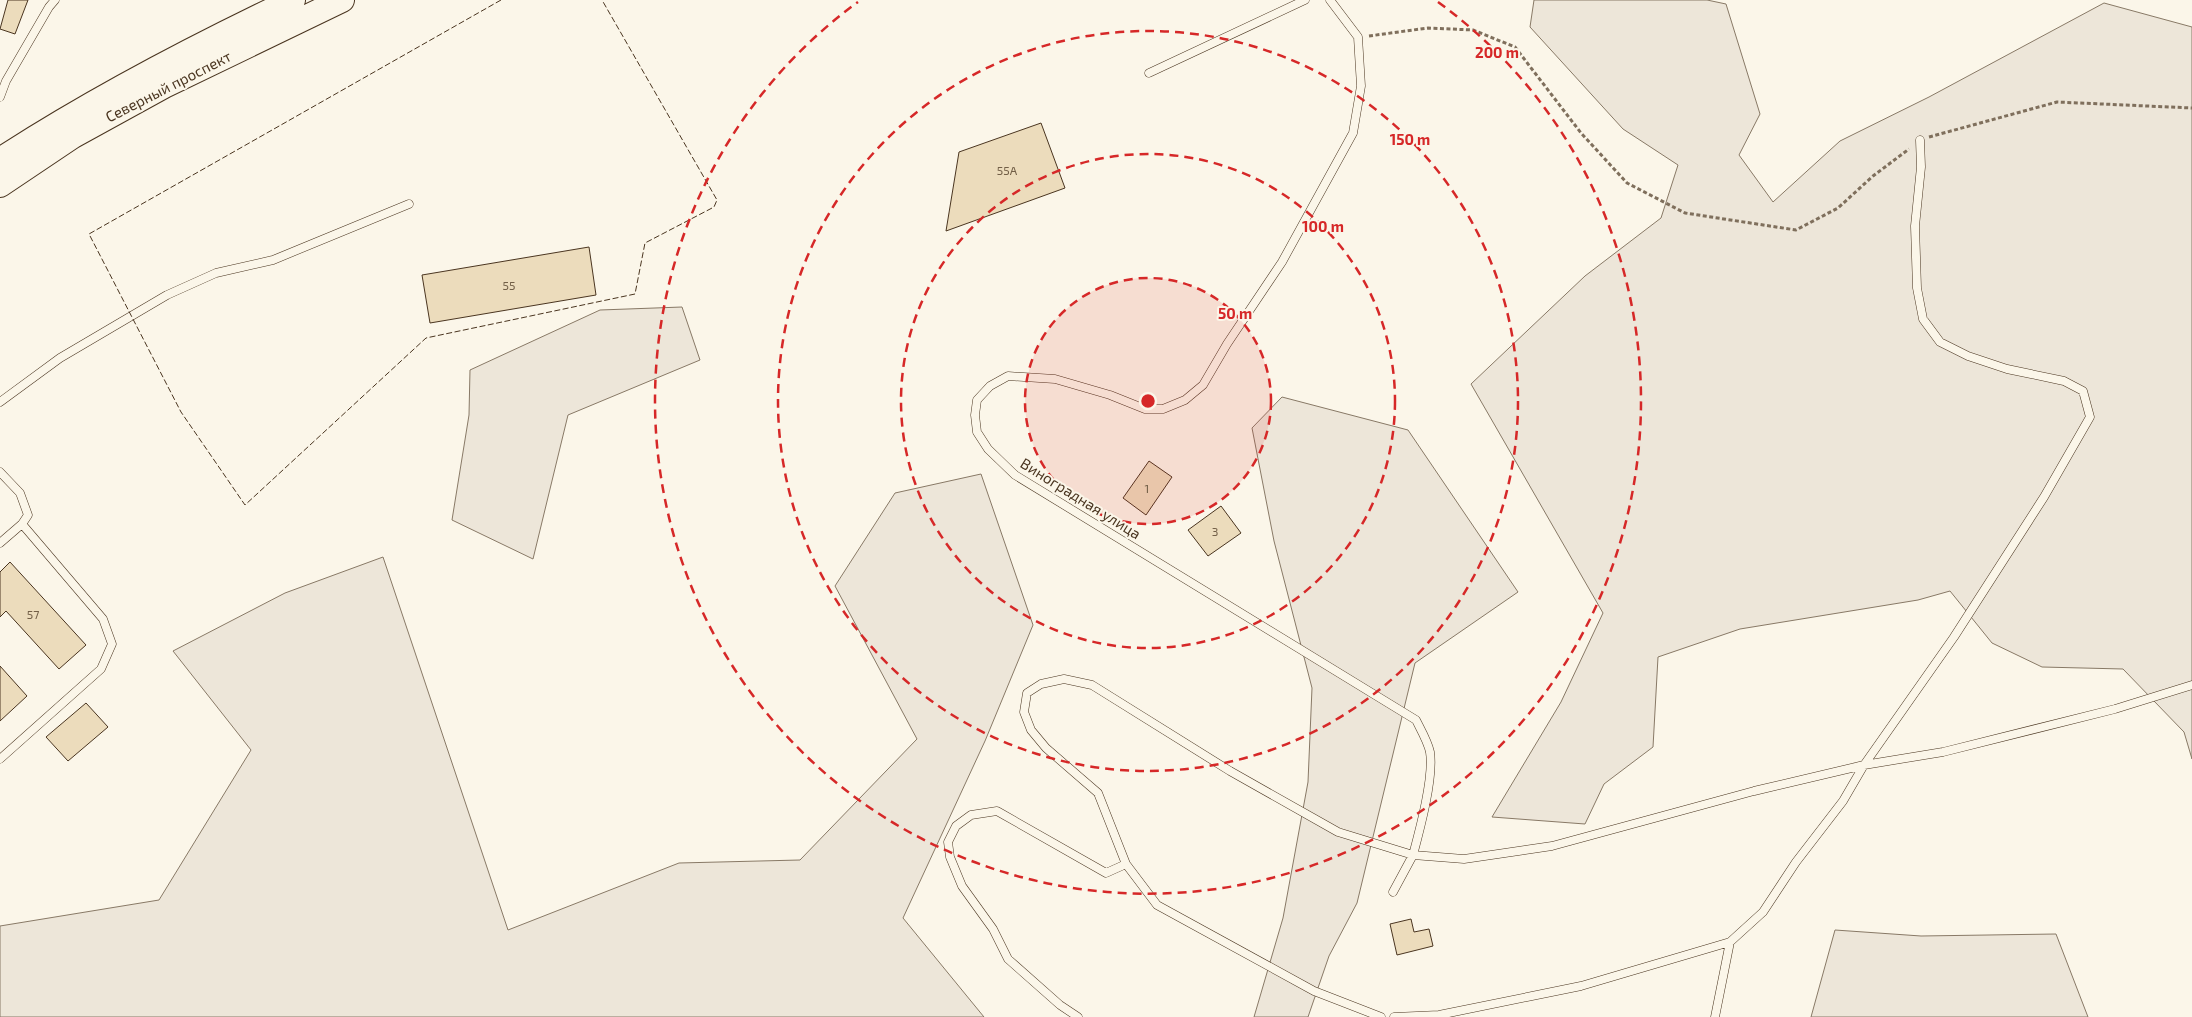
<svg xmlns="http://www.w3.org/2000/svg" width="2192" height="1017" font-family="'Exo 2',sans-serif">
  <rect width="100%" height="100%" fill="#fbf6e9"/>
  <path fill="#ede6d9" stroke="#887966" d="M1534 0H1707L1726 4 1760 114 1739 155 1773 202 1840 141 1929 97 2104 3 2192 27V759L2184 732 2123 669 2042 667 1992 643 1950 591 1918 600 1740 629 1658 657 1653 747 1604 784 1585 824 1492 817 1561 702 1603 613 1471 384 1585 276 1661 218 1678 165 1623 129 1530 27Z
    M682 307 700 360 568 415 533 559 452 520 469 415 470 370 600 310Z
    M1282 397 1408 430 1518 592 1415 663 1357 903 1329 956 1308 1017H1254L1283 918 1308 782 1312 688 1274 541 1252 428Z
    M981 474 1033 625 985 741 903 918 984 1017H0V926L159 900 251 750 173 651 285 593 383 557 508 930 679 863 800 860 917 739 835 586 895 493Z
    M1835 930 1921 936 2056 934 2088 1017H1811Z"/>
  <path fill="#ecdcbc" stroke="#4a3520" d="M8 0H28L15 34 0 29Z
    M1041 123 1065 188 946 231 959 152Z
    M589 247 596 295 430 323 422 275Z
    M1149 461 1172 477 1146 515 1123 498Z
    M1221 506 1241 533 1208 556 1188 530Z
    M10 562 86 645 59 669 6 611 0 617V572Z
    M0 666 27 696 0 721Z
    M86 703 108 727 68 761 46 737Z
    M1411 919 1414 932 1429 929 1433 946 1397 955 1390 924Z"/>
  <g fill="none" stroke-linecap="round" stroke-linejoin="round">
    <g stroke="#4a3520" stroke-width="9">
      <path id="service" d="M1330 0 1358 37 1361 86 1353 133 1282 262 1227 344 1203 385 1185 400 1163 409H1145L1110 395 1055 379 1008 376 990 386 977 400 975 415 977 432 988 449 1015 475 1416 720C1421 730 1428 742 1430 752 1434 777 1420 829 1413 855L1464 859 1552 846 1754 791 1864 765 1943 752 2115 709 2192 685
        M1149 73 1305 0
        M0 97 6 81 49 7 55 0
        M0 402 60 358 167 295 216 273 273 260 409 204
        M0 472 20 493 28 515 22 524 0 543
        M0 759 101 669 112 644 103 619 22 524
        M1078 1017 1060 1005 1008 959 993 929 962 886 950 857 948 842 956 826 971 815 997 811 1106 873 1126 864
        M1381 1017 1314 991 1157 905 1126 864 1098 793 1046 748 1031 730 1024 712 1027 693 1041 684 1064 679 1092 685 1230 771 1338 832 1413 855 1393 892
        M1394 1017 1439 1015 1581 986 1730 942 1763 912 1796 862 1843 801 1864 765 1954 637 2044 497 2090 417 2083 391 2064 381 2007 369 1968 356 1940 342 1923 319 1917 288 1915 226 1921 167 1920 140
        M1715 1017 1730 942"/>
    </g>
    <g stroke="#4a3520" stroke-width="26">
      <path id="primary" d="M0 160C94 99 192 48 293 0
        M0 185 73 136 164 86 342 0"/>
    </g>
    <path stroke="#7f6f5c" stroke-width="3" stroke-dasharray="4 2.5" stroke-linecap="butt" d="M1369 36 1428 28 1473 30 1515 47 1581 133 1627 183 1685 213 1796 230 1838 208 1873 176 1909 149
      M1929 137 2057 102 2192 108"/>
    <use href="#service" stroke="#fbf6e9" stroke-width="8"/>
    <use href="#primary" stroke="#fbf6e9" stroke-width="24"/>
    <path stroke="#4a3520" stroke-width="1" stroke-dasharray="6 2.5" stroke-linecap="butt" d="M501 0 89 234 181 412 245 505 426 338 635 294 645 243 714 207 717 200 602 0"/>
  </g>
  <circle cx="1148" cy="401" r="123" fill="#d62828" fill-opacity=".12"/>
  <g fill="none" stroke="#d62828" stroke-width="2.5" stroke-dasharray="9 6">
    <circle cx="1148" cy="401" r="123"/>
    <circle cx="1148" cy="401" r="247"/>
    <circle cx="1148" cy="401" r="370"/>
    <path d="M1438 2A493 493 0 1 1 858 2"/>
  </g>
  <g text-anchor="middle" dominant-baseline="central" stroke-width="4" stroke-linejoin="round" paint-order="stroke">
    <g font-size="12" fill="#725f47">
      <text x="1007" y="170">55А</text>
      <text x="509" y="285">55</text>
      <text x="1147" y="488">1</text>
      <text x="1215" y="531">3</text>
      <text x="33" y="614">57</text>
    </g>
    <g font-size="15" fill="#4a3520" stroke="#fbf6e9">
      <text transform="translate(168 86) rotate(-27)">Северный проспект</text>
      <text transform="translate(1081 498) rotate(32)">Виноградная улица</text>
    </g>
  </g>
  <circle cx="1148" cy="401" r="8" fill="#d62828" stroke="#fbf6e9" stroke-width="2.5"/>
  <g font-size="15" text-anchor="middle" font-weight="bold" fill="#d62828" stroke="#fbf6e9" stroke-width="4" stroke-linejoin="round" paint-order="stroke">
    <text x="1497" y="58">200 m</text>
    <text x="1410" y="145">150 m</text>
    <text x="1323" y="232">100 m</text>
    <text x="1235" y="319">50 m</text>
  </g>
</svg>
